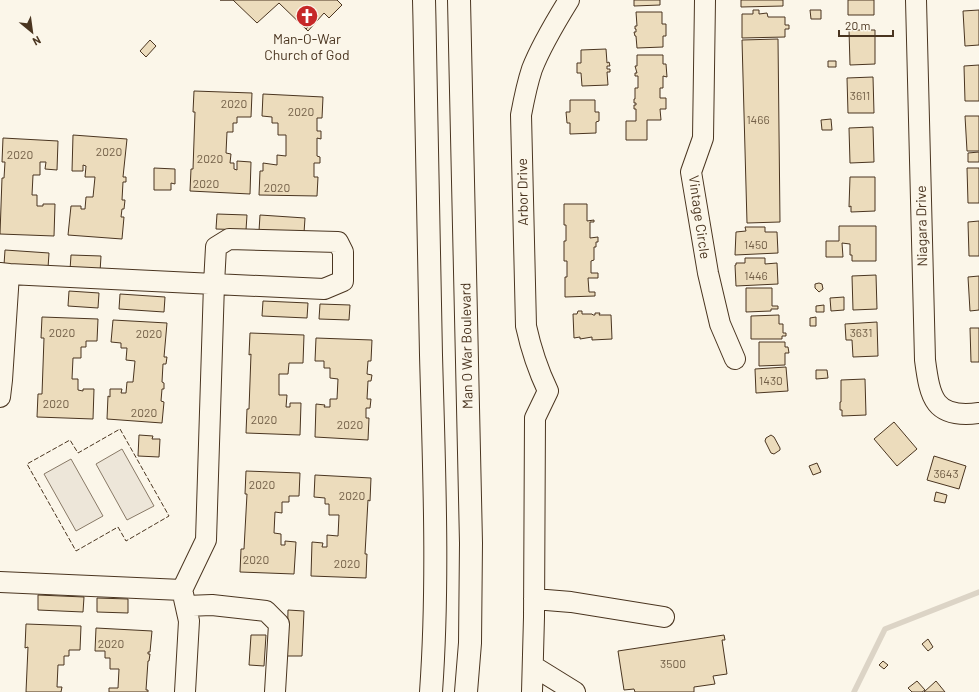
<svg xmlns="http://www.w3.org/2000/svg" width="979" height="692" font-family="Barlow,sans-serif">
  <rect width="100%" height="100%" fill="#fbf6e9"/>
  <path fill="#ede6d9" stroke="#887966" d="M122 449 154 506 127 520 96 464Z
    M71 459 103 516 76 531 44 474Z"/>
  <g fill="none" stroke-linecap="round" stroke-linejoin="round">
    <path stroke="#dcd4c6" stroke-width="5.5" d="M854 692 885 629 979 592"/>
  </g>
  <path fill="#ecdcbc" stroke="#4a3520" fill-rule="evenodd" d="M220 0H337L342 5 329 18 324 13 308 31 279 3 257 23 233 0ZM308 18 312 22 306 29 302 24Z
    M634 0H660V5L634 6Z
    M741 0H783V6L741 7Z
    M848 0H874V15H848Z
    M753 10H759V14L767 13 768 17H785V25H789V29H785V37L742 38V14H753Z
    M810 10H821V19H811Z
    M979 10V45L965 46 963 11Z
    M636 12H662V24H666V36H663V47L637 48 636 36H635L634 32H636V29H635V26H637Z
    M849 30H875V64L850 65Z
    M778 39 780 222 747 223 742 40Z
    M150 40 156 46 146 57 140 51Z
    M606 49 607 63 609 62 610 66H607V69H610V72H607L608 85 582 86 581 73H577V63H581V50Z
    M637 55H663V64H666L667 77 663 76V88H660V98H666V109H660L661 120H647V140H626V121H636V109H634V105H636V103H634V99H635V88H638V76H635V73H637L635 66H637Z
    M828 61H836V67H828Z
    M979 65V101H965L964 66Z
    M873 77 874 113H848L847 78Z
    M194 91 252 93 251 117H237V123H233V132H227L226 153 231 154 230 163H234V169L237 170V161L251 162 250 194 190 191 191 169H193L195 112H193Z
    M263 94 323 97 322 118H317V131H321V139L317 138V156L320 157V163H314V177H318L317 196 259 195 260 171H263V163L277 165V155L286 156V135H278V123H272V117L262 116Z
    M570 100H595V112H599V121L596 122V133L570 134V123H567L566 112H570Z
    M965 116H979V151H967Z
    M831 119 832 130H822L821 120Z
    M873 127 874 162 850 163 849 128Z
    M73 135 127 139 123 177H126V182H123L122 200H125L124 209H122L121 217H124L122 239 68 235 71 206H81V209H85L86 197H93L95 177H85L86 166 83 165V171H72Z
    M3 138 58 141 57 170 45 169 46 162H40V175H33L32 195H37V206H43V204H55L54 236 0 234 2 178H4L5 162H2Z
    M979 152V162H968V153Z
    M154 168 175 169V184L171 183V190H154Z
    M967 168H979V203H968Z
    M850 177H875V211L851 212V206L849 207Z
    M564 204H587V221L594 220V222H590V238L598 237V242H596V247H594V260L591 261V273H598V278H588L589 292H595V296L565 297V277H567V261H564V241H566V225H564Z
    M217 214 247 215 246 230 216 229Z
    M260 215 305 218 304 233 259 231Z
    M979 221V256H969L968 222Z
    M839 226H876V261H852V255H850V244L842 243 843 257H826V241H839Z
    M745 227H765V232H777L778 253 735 255 736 232 746 231Z
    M5 250 49 253 48 268 4 265Z
    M71 255 101 256 100 272 70 270Z
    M745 258H765V264L777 263 778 284 736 286 735 265H736V263H745Z
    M876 275 877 309 853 310 852 276Z
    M979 276V310L970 311 968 277Z
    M819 283 822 284 823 289 819 292 815 288V284Z
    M746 288H772V306H778V309H771V311L746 312Z
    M69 291 99 293 98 308 68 306Z
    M120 294 165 297 164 312 119 309Z
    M844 297V310L831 311 830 298Z
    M263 301 308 303 307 318 262 316Z
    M320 304 350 305 349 320 319 319Z
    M824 305V312H816V306Z
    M578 311H582V314H592L593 315H595V313H600L599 315H611L612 339 592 340V337L580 339V337L574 338 573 314H577Z
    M779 315V324H783V333H786V336H782V339H751V316Z
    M42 317 98 319 97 341H86V347H81V358H73L72 379H78V390L83 391V389H94L93 419 37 417 38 394H42L44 338H41Z
    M816 317V326H810V318Z
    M113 320 167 323 164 357H167L166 364H163L162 382 164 383V389H162L161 401 164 402 162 423 107 419 108 396 110 397V389H122L121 393H126L127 382H133L135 361 126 360 127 348H121V343L111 342Z
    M877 322 878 356 853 357 852 340H846L845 324Z
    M970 328H979V362H971Z
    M250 333 304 335 303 363H289L288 374H279V395H287L286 407H290V403H301L300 435 246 433 247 409H249L251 354 249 355Z
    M316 338 372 340 371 361H368L367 374 372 375 371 381H368L367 399H371L370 408H366V418H369L368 440 315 437 316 404 325 405 324 407H330V399H337L338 379 330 378V368H324V361H315Z
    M759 342H785V347H788L789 353H785V365L759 366Z
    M786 367 788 391 756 393 755 369Z
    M816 370H827L828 378 816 379Z
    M865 379 866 415 842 416V410H840V402H841V380Z
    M894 422 917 449 897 466 874 439Z
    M139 435 153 436 152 439H160L159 457 138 456Z
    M771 435 774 437 780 448V450L774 454 771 453 765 441 766 438Z
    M934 456 966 466 959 489 927 480Z
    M817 463 821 472 813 475 809 466Z
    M246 471 300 473 299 496H289V502H282V513L275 512 274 533 281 534V545H285V541L296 542 294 574 240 572 241 549H244L247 494H245Z
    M315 475 371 478 370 501 368 500 365 554H367L366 578 311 576 312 542 323 543 322 547H327V535L338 536 339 515H329V504H325V498L314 497Z
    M936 492 947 495 945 503 934 501Z
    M38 595 84 597 83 612 38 610Z
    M97 598 128 599V613L97 612Z
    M288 610 304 611 302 656H287Z
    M26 624 81 626 80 650H69V656H64V665H58L57 687H62L61 692H26L28 647 25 648Z
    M96 628 152 631 150 652H148V654H150L149 661H148L146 690H148V692H109V688H118L119 669H110V658H105V651H95Z
    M251 635H266L264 666 249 665Z
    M724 635 725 640H722L727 674 713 676 715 684 694 687V692H635L634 689 624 690 618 651Z
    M928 639 933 647 928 651 922 644Z
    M883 661 888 665 884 669 879 665Z
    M917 681 925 690 922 692H912L908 688Z
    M936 681 945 692H924Z"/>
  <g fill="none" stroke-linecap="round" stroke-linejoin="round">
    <g stroke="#4a3520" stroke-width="22">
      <path id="minor" d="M705 0 703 138 691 172 708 273 720 324 735 359
        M916 0 925 360C930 398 934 419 979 413
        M229 239 338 242 343 252V281L324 289 214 284 216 247Z
        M0 273 9 274 2 380 0 397
        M0 582 182 590 206 540 214 284 9 274
        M183 594 189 621 185 692
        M534 599 571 602 664 617
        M186 606 212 605 266 611 279 624 275 692
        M533 666 575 692
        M532 692 534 617 535 418 548 391C538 370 531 349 526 326L521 115C524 99 527 84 532 69 541 46 556 21 569 0"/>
    </g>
    <g stroke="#4a3520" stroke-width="24">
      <path id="major" d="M424 0C427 118 428 236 431 355 434 467 439 580 431 692
        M459 0 471 543 470 643 466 692"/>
    </g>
    <use href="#minor" stroke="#fbf6e9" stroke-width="20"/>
    <use href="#major" stroke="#fbf6e9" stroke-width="22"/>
    <path stroke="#4a3520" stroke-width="1" stroke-dasharray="5 2" stroke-linecap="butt" d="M120 429 169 516 126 541 118 527 76 551 27 464 70 440 78 453Z"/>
  </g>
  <defs>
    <g id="church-disc" transform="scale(1.15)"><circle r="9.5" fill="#c62828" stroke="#fbf6e9"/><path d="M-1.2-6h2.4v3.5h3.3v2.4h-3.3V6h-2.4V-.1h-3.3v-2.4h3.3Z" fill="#fff"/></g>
  </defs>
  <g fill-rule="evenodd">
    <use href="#church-disc" x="307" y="16"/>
  </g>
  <g text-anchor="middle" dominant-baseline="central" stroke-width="3" stroke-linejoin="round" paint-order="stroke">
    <g font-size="12" fill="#725f47">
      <text x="860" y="95">3611</text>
      <text x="234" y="103">2020</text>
      <text x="301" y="111">2020</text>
      <text x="758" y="119">1466</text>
      <text x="109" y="151">2020</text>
      <text x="20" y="154">2020</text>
      <text x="210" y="158">2020</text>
      <text x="206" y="183">2020</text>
      <text x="277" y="187">2020</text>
      <text x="756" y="244">1450</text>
      <text x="756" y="275">1446</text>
      <text x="62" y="332">2020</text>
      <text x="861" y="332">3631</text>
      <text x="149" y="333">2020</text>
      <text x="771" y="380">1430</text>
      <text x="56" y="403">2020</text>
      <text x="144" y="412">2020</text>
      <text x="264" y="419">2020</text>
      <text x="350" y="424">2020</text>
      <text x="946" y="473">3643</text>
      <text x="262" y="484">2020</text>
      <text x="352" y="495">2020</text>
      <text x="256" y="559">2020</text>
      <text x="347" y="563">2020</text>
      <text x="111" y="643">2020</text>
      <text x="673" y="663">3500</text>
    </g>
    <g font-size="14" fill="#4a3520" stroke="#fbf6e9">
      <text x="307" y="38">Man-O-War<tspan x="307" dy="16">Church of God</tspan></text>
    </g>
    <g font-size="14" fill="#4a3520" stroke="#fbf6e9">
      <text transform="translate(522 192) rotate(-91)">Arbor Drive</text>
      <text transform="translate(700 217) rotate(82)">Vintage Circle</text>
      <text transform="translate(921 226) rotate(-91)">Niagara Drive</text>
      <text transform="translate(466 346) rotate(-91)">Man O War Boulevard</text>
    </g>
  </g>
  <g transform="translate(32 32) rotate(151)" stroke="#fbf6e9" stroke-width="3" paint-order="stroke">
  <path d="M0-3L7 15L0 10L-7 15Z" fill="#4a3520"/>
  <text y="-6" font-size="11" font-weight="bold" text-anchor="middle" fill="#4a3520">N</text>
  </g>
  <path d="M839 30v6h54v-6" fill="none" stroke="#4a3520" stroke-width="2"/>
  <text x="845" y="30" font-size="12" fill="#4a3520" stroke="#fbf6e9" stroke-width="3" paint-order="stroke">20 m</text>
</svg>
